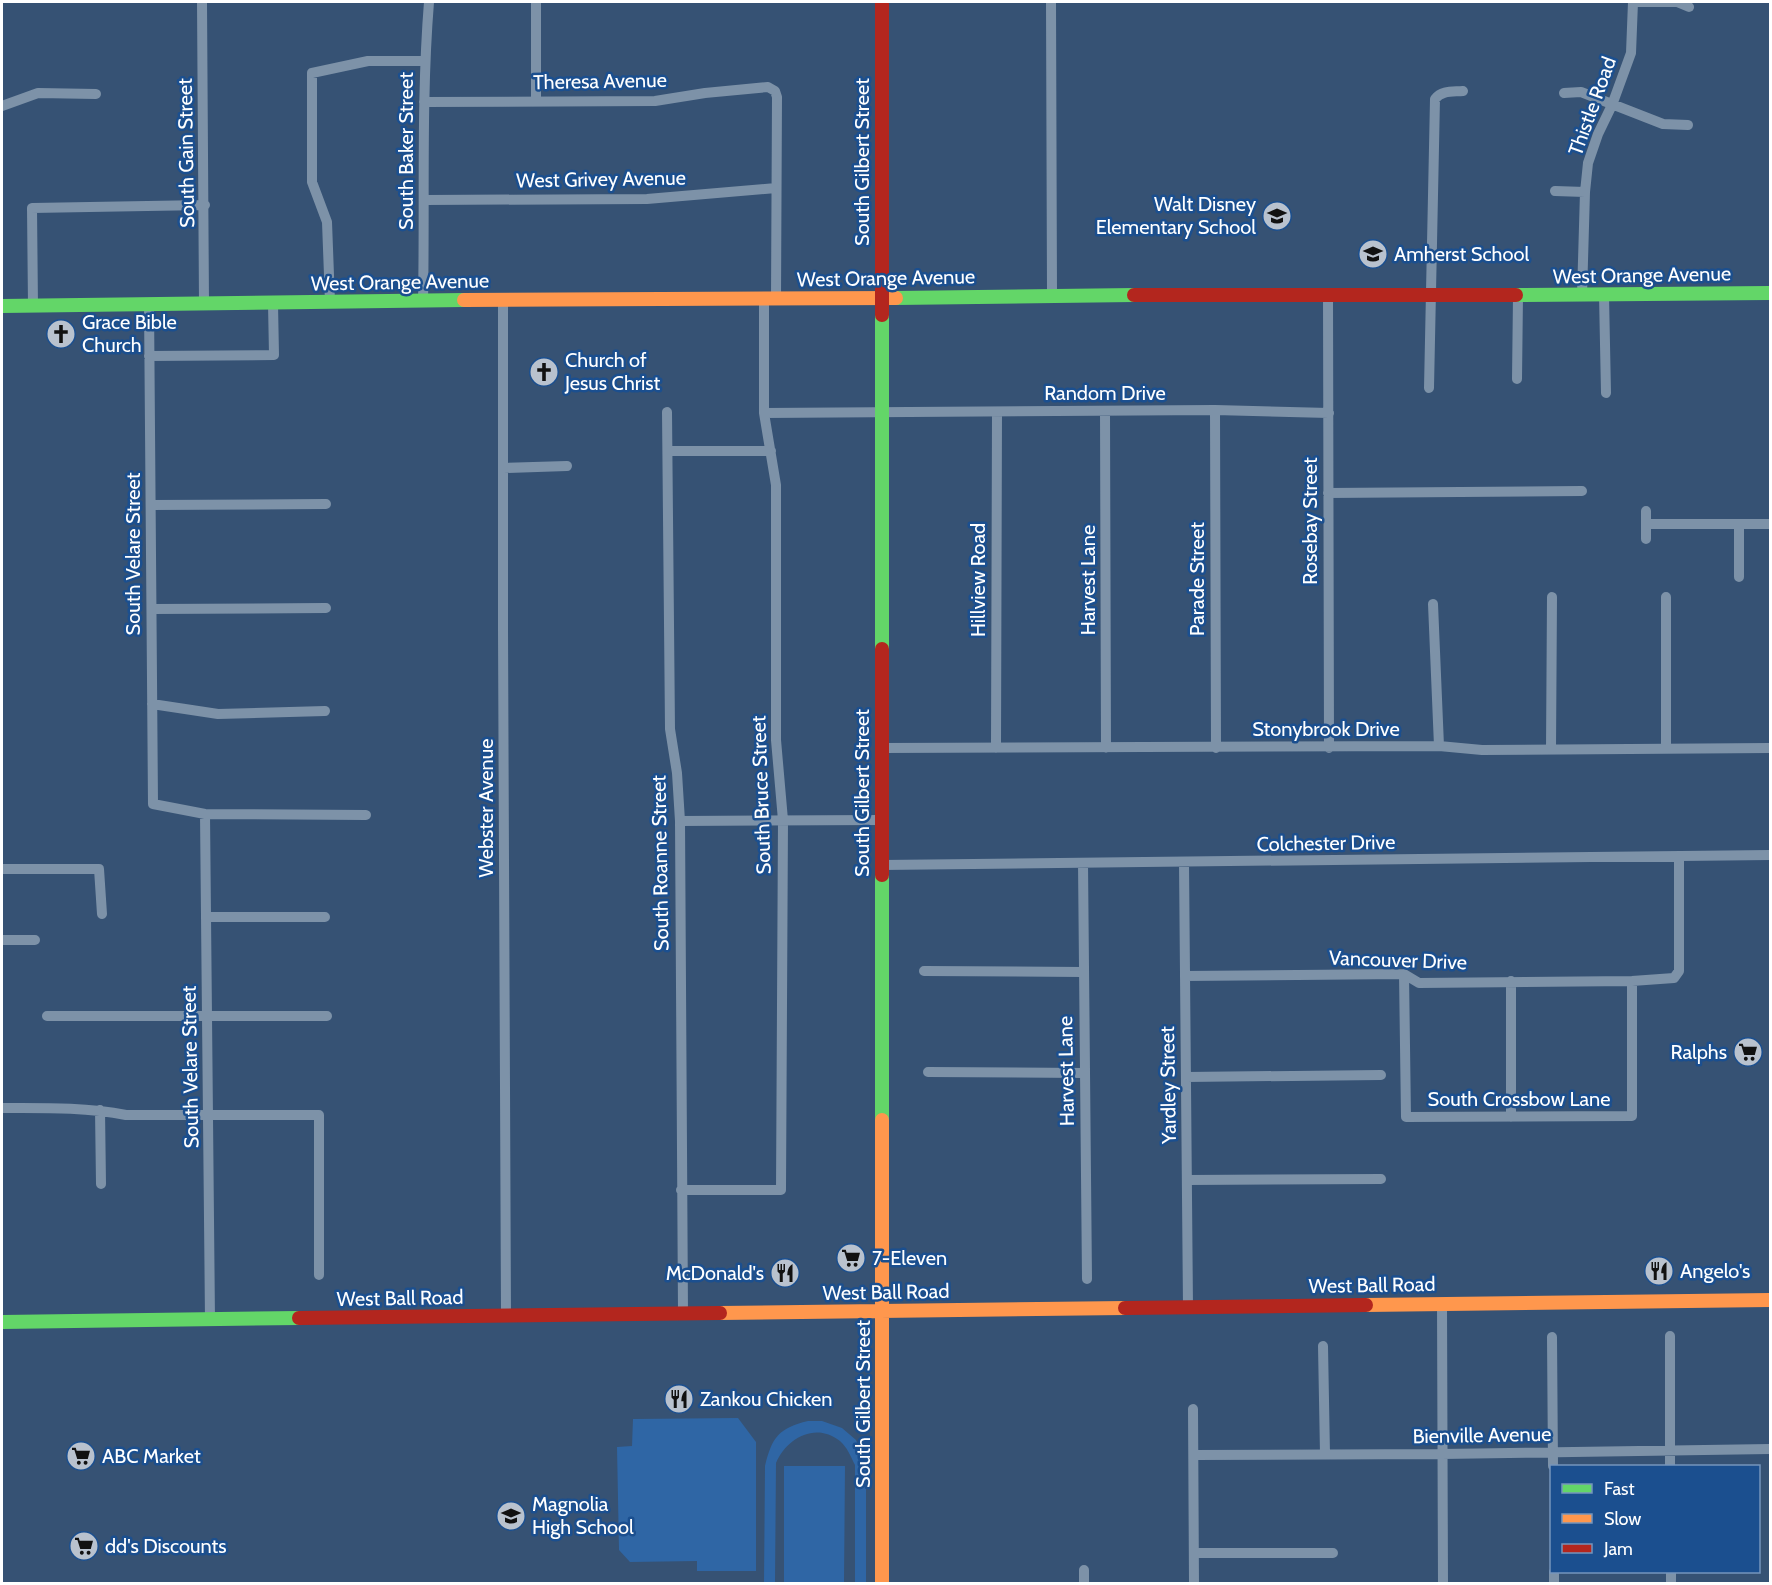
<svg xmlns="http://www.w3.org/2000/svg" width="1772" height="1585" font-family="Cabin,sans-serif">
  <rect width="100%" height="100%" fill="#365274"/>
  <path fill="#2f66a5" d="M738 1418 756 1442V1571H697V1561L630 1562 619 1550 617 1447 632 1446 633 1419Z
    M808 1421H822L842 1428 856 1440 866 1463V1583H855V1465C851 1457 847 1447 840 1441 815 1421 786 1439 776 1463L775 1583H764L765 1466C772 1437 779 1428 808 1421Z
    M784 1466H845L844 1583H784Z"/>
  <g fill="none" stroke-linecap="round" stroke-linejoin="round">
    <path stroke="#7d92a8" stroke-width="10" d="M202 2 204 304
      M1051 2 1052 295
      M1633 2H1677L1689 7
      M1564 93 1581 92 1663 124 1688 125
      M536 101V2
      M424 102 655 101 705 93 768 87 775 91 777 97 776 299
      M2 106 38 93 96 94
      M1555 191 1585 192
      M425 200 647 199 776 188
      M1328 295 1329 748
      M1582 295 1585 192 1588 163 1598 134 1612 105 1631 53 1633 2
      M1604 295 1606 393
      M503 300V630L506 1316
      M423 301C425 201 421 101 429 2
      M330 302 327 222 312 182V73L368 61H424
      M149 304 153 804 205 814 366 815
      M33 306 32 208 205 205
      M149 356 274 355 273 304
      M1517 379 1518 296
      M1429 388 1435 99C1442 90 1453 92 1463 91
      M1215 410 1216 748
      M1105 411 1106 748
      M667 412 670 729 677 773 680 821 683 1313
      M764 413 1215 410 1329 413
      M669 451H771
      M504 468 567 466
      M1328 493 1582 491
      M151 505 326 504
      M1646 524H1770
      M1739 524V577
      M1646 539V511
      M1666 597V749
      M1433 604 1439 746
      M152 609 326 608
      M152 704 218 714 325 711
      M881 748 1439 746 1482 750 1770 748
      M996 748 997 412
      M1551 749 1552 597
      M205 814 210 1320
      M680 821 882 820
      M1083 863 1087 1279
      M1184 863 1188 1307
      M882 865 1770 855
      M2 869H99L102 914
      M206 917H325
      M2 940H35
      M924 971 1083 972
      M1404 974 1406 1117 1632 1116V981
      M1185 976 1404 974 1419 983 1632 981 1674 978 1679 971V856
      M1511 981V1117
      M47 1016H327
      M928 1072 1084 1073
      M1186 1077 1381 1075
      M2 1108C44 1108 85 1107 126 1115H319V1275
      M100 1110 101 1184
      M1187 1180 1381 1179
      M681 1190H781L783 820 776 740V485L764 413V300
      M1442 1304 1443 1584
      M1670 1336V1466
      M1552 1337 1553 1466
      M1323 1346 1325 1454
      M1193 1409 1194 1584
      M1194 1455 1442 1454 1770 1449
      M1194 1553H1333
      M1084 1570V1584
      M1554 1572V1584
      M1671 1572V1584"/>
    <path stroke="#63d668" stroke-width="14" d="M1516 295 1770 293
      M896 298 1134 295
      M2 306 464 300
      M882 315V649
      M882 875V1120
      M2 1322 299 1318"/>
    <path stroke="#ff974d" stroke-width="14" d="M464 300 896 298
      M882 1120V1584
      M1366 1305 1770 1300
      M720 1313 1125 1308"/>
    <path stroke="#b3261e" stroke-width="14" d="M882 2V315
      M1134 295H1516
      M882 649V875
      M1125 1308 1366 1305
      M299 1318 720 1313"/>
  </g>
  <defs>
    <g id="school-disc" transform="scale(1.5)"><circle r="9.5" fill="#b9c2ce" stroke="#1b4f8f"/><path d="M0-5L7-2L0 1L-7-2ZM-4 1L0 2.5L4 1V4Q0 6-4 4Z" fill="#111"/></g>
    <g id="church-disc" transform="scale(1.5)"><circle r="9.5" fill="#b9c2ce" stroke="#1b4f8f"/><path d="M-1.2-6h2.4v3.5h3.3v2.4h-3.3V6h-2.4V-.1h-3.3v-2.4h3.3Z" fill="#111"/></g>
    <g id="supermarket-disc" transform="scale(1.5)"><circle r="9.5" fill="#b9c2ce" stroke="#1b4f8f"/><path d="M-6-5.5h2.5l.6 2H6L4.5 2H-2.5L-4.4-4H-6ZM-1.5 3.2a1.3 1.3 0 1 0 .1 0ZM3 3.2a1.3 1.3 0 1 0 .1 0Z" fill="#111"/></g>
    <g id="restaurant-disc" transform="scale(1.5)"><circle r="9.5" fill="#b9c2ce" stroke="#1b4f8f"/><path d="M-5-6h1v4h1v-4h1v4h1v-4h1v5L-1.5 .5V6h-2V.5L-5-1ZM5-6V6H3V1.5H1.5Q1.5-4 5-6Z" fill="#111"/></g>
  </defs>
  <g fill-rule="evenodd">
    <use href="#school-disc" x="1277" y="216"/>
    <use href="#school-disc" x="1373" y="254"/>
    <use href="#church-disc" x="61" y="334"/>
    <use href="#church-disc" x="544" y="372"/>
    <use href="#supermarket-disc" x="1748" y="1052"/>
    <use href="#supermarket-disc" x="851" y="1258"/>
    <use href="#restaurant-disc" x="1659" y="1271"/>
    <use href="#restaurant-disc" x="785" y="1273"/>
    <use href="#restaurant-disc" x="679" y="1399"/>
    <use href="#supermarket-disc" x="81" y="1456"/>
    <use href="#school-disc" x="511" y="1516"/>
    <use href="#supermarket-disc" x="84" y="1546"/>
  </g>
  <g text-anchor="middle" dominant-baseline="central" stroke-width="5" stroke-linejoin="round" paint-order="stroke">
    <g font-size="20" fill="#fff" stroke="#1b4f8f">
      <text transform="translate(600 81) rotate(-1)">Theresa Avenue</text>
      <text transform="translate(1592 106) rotate(-70)">Thistle Road</text>
      <text transform="translate(406 151) rotate(-90)">South Baker Street</text>
      <text transform="translate(186 153) rotate(-91)">South Gain Street</text>
      <text transform="translate(862 162) rotate(-90)">South Gilbert Street</text>
      <text transform="translate(601 179) rotate(-1)">West Grivey Avenue</text>
      <text transform="translate(1642 275) rotate(-1)">West Orange Avenue</text>
      <text transform="translate(886 278) rotate(-1)">West Orange Avenue</text>
      <text transform="translate(400 282) rotate(-1)">West Orange Avenue</text>
      <text x="1105" y="393">Random Drive</text>
      <text transform="translate(1310 521) rotate(-90)">Rosebay Street</text>
      <text transform="translate(133 554) rotate(-90)">South Velare Street</text>
      <text transform="translate(1197 579) rotate(-90)">Parade Street</text>
      <text transform="translate(978 580) rotate(-90)">Hillview Road</text>
      <text transform="translate(1088 580) rotate(-90)">Harvest Lane</text>
      <text x="1326" y="729">Stonybrook Drive</text>
      <text transform="translate(862 793) rotate(-90)">South Gilbert Street</text>
      <text transform="translate(761 795) rotate(-92)">South Bruce Street</text>
      <text transform="translate(486 808) rotate(-90)">Webster Avenue</text>
      <text transform="translate(1326 843) rotate(-1)">Colchester Drive</text>
      <text transform="translate(660 863) rotate(-91)">South Roanne Street</text>
      <text transform="translate(1398 960) rotate(2)">Vancouver Drive</text>
      <text transform="translate(190 1067) rotate(-91)">South Velare Street</text>
      <text transform="translate(1066 1071) rotate(-91)">Harvest Lane</text>
      <text transform="translate(1168 1085) rotate(-91)">Yardley Street</text>
      <text x="1519" y="1099">South Crossbow Lane</text>
      <text transform="translate(1372 1285) rotate(-1)">West Ball Road</text>
      <text transform="translate(886 1292) rotate(-1)">West Ball Road</text>
      <text transform="translate(400 1298) rotate(-1)">West Ball Road</text>
      <text transform="translate(863 1404) rotate(-90)">South Gilbert Street</text>
      <text transform="translate(1482 1435) rotate(-1)">Bienville Avenue</text>
    </g>
    <g font-size="20" fill="#fff" stroke="#1b4f8f" text-anchor="start">
      <text x="1256" y="204" text-anchor="end">Walt Disney<tspan x="1256" dy="23">Elementary School</tspan></text>
      <text x="1394" y="254">Amherst School</text>
      <text x="82" y="322">Grace Bible<tspan x="82" dy="23">Church</tspan></text>
      <text x="565" y="360">Church of<tspan x="565" dy="23">Jesus Christ</tspan></text>
      <text x="1727" y="1052" text-anchor="end">Ralphs</text>
      <text x="872" y="1258">7-Eleven</text>
      <text x="1680" y="1271">Angelo's</text>
      <text x="764" y="1273" text-anchor="end">McDonald's</text>
      <text x="700" y="1399">Zankou Chicken</text>
      <text x="102" y="1456">ABC Market</text>
      <text x="532" y="1504">Magnolia<tspan x="532" dy="23">High School</tspan></text>
      <text x="105" y="1546">dd's Discounts</text>
    </g>
  </g>
  <rect width="1772" height="1585" fill="none" stroke="#ffffff" stroke-width="6"/>
  <rect x="1550" y="1465" width="210" height="108" fill="#1b4f8f" stroke="#7695bc" stroke-width="1.5"/>
  <rect x="1562" y="1484" width="30" height="9" fill="#63d668" stroke="#7695bc" stroke-width="1.5"/>
  <text x="1604" y="1495" font-size="18" fill="#ffffff">Fast</text>
  <rect x="1562" y="1514" width="30" height="9" fill="#ff974d" stroke="#7695bc" stroke-width="1.5"/>
  <text x="1604" y="1525" font-size="18" fill="#ffffff">Slow</text>
  <rect x="1562" y="1544" width="30" height="9" fill="#b3261e" stroke="#7695bc" stroke-width="1.5"/>
  <text x="1604" y="1555" font-size="18" fill="#ffffff">Jam</text>
</svg>
